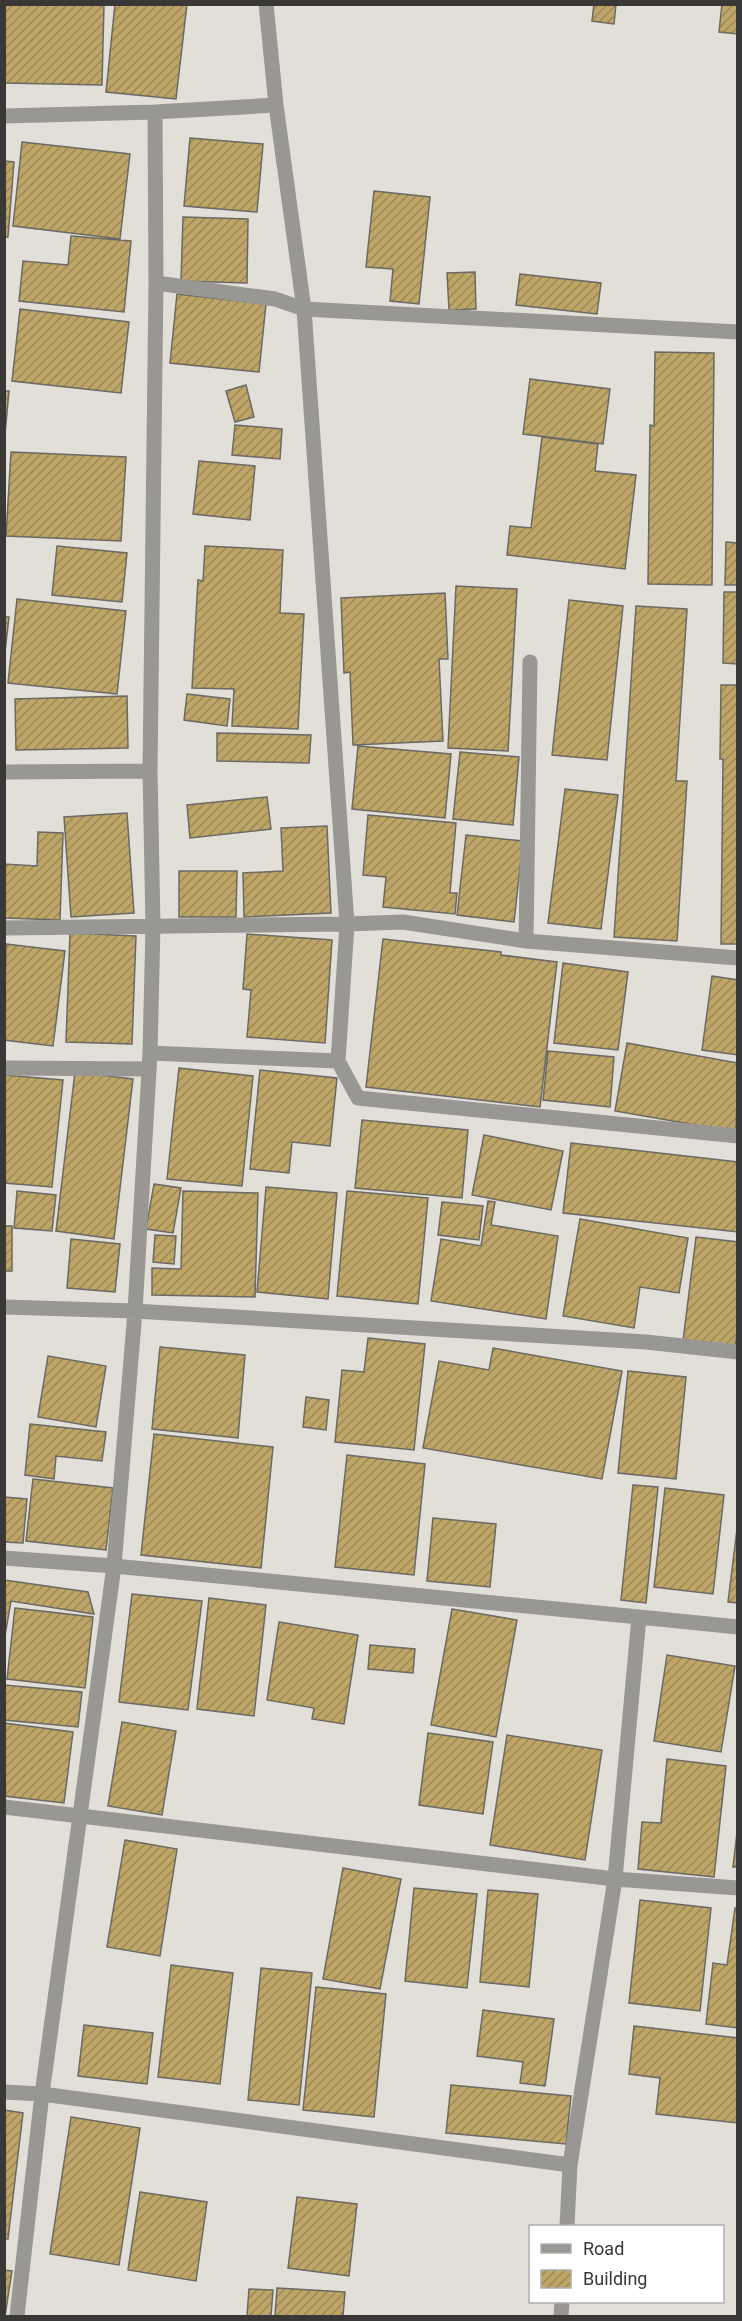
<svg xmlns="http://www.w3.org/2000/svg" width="742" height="2321" font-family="Roboto,sans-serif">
  <defs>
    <pattern id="building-hatch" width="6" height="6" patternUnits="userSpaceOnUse" patternTransform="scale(1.5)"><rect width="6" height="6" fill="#bda667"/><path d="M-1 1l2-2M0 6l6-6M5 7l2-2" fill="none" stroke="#9b8856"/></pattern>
  </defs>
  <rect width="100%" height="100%" fill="#e2dfd8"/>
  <path fill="url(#building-hatch)" stroke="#6b6962" stroke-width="1.5" d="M4 4H104L102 85 4 83Z
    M115 4H187L176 99 106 92Z
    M594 4H616L614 24 592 21Z
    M722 4H738V34L719 32Z
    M190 138 263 144 257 212 184 206Z
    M22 142 130 154 120 239 13 226Z
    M4 161 14 162 8 237H4Z
    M374 191 430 197 419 304 390 301 393 269 366 267Z
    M183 217 248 219 247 283 181 281Z
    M71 236 131 241 124 312 19 301 23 261 68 265Z
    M475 272 476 309 449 310 447 273Z
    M520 274 601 283 597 314 516 305Z
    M177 294 266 304 259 372 170 363Z
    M20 309 129 322 121 393 12 381Z
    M655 352 714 353 712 585 648 584 650 425 654 426Z
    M530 379 610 389 603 444 523 434Z
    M246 385 254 417 235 422 226 391Z
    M4 391H9L4 445Z
    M235 425 282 429 280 459 232 455Z
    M542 437 598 444 595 471 636 475 625 569 507 555 510 526 531 528Z
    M11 452 126 457 121 541 6 536Z
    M199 461 255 466 250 520 193 514Z
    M726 542 738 543V585H725Z
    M57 546 127 553 122 602 52 595Z
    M205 546 283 550 280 613 304 614 298 729 232 726 234 689 192 688 198 580 203 581Z
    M456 586 517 589 508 751 448 748Z
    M724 592H738V664L723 663Z
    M445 593 448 659H439L443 741 353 745 350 672 344 673 341 598Z
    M17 599 126 611 117 694 8 683Z
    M569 600 623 606 607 760 552 755Z
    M636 606 687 609 676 781H687L677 941 614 937Z
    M4 617H9L4 661Z
    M721 685H738V944H721L723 759H720Z
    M187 694 230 699 227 726 184 720Z
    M127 696 128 748 16 750 15 699Z
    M217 733 311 735 309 763 217 761Z
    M358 746 451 754 445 818 352 809Z
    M460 752 519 757 513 825 453 819Z
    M565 789 618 795 601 929 548 923Z
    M267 797 271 829 190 838 187 805Z
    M127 813 134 913 71 917 64 817Z
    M368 815 456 823 450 893H457L455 914 383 907 386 877 363 875Z
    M327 826 331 913 244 917 243 873 283 871 281 828Z
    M38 832 63 833 60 920 4 918V864L37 866Z
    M466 835 523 841 514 922 457 915Z
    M179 871H237L236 917H179Z
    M70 933 136 936 132 1044 66 1042Z
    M247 934 332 940 325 1043 247 1037 251 990 243 989Z
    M383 939 501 952V955L557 962 540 1107 366 1087Z
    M6 944 65 951 53 1046 4 1040Z
    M563 963 628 972 618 1050 554 1043Z
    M712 976 738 980V1055L702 1050Z
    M627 1043 738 1063 736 1132 615 1111Z
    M548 1051 614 1057 610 1107 543 1100Z
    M179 1068 253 1076 242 1186 167 1179Z
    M260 1070 337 1078 330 1146 292 1142 289 1173 250 1169Z
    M75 1072 133 1079 114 1239 56 1231Z
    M4 1075 63 1080 52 1187 4 1183Z
    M362 1120 468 1130 462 1198 355 1188Z
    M484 1135 563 1151 551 1210 472 1195Z
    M571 1143 738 1162V1232L563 1213Z
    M154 1184 181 1188 173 1233 146 1229Z
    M266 1187 337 1193 328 1299 257 1292Z
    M17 1191 56 1195 52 1231 14 1228Z
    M183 1191 258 1193 255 1297 152 1295V1268L181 1269Z
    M347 1191 428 1198 418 1304 337 1296Z
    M488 1201 495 1202 491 1225 558 1236 546 1319 431 1301 441 1239 481 1246Z
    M442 1202 483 1206 479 1240 438 1235Z
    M580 1219 688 1238 679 1293 640 1287 634 1328 563 1316Z
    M4 1226H12V1271H4Z
    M155 1235 176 1236 174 1264 153 1262Z
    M696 1237 738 1242V1328L735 1347 683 1341Z
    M71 1239 120 1244 115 1292 67 1288Z
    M368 1338 425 1344 414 1450 335 1442 342 1370 364 1372Z
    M160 1347 245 1355 238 1438 152 1429Z
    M493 1348 622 1371 602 1479 423 1448 439 1361 489 1370Z
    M48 1356 106 1366 96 1427 38 1417Z
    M628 1371 686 1377 676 1479 618 1473Z
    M306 1397 329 1400 326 1430 303 1427Z
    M30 1424 106 1432 102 1461 56 1456 54 1479 25 1475Z
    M154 1434 273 1447 261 1568 141 1555Z
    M347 1455 425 1464 414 1575 335 1567Z
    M33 1479 113 1488 106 1550 26 1541Z
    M633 1485 658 1487 646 1603 621 1600Z
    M665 1488 724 1495 713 1594 654 1587Z
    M4 1497 27 1499 23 1543 4 1542Z
    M433 1518 496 1524 490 1587 427 1581Z
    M738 1521V1603L728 1602Z
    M4 1580 88 1592 94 1614 11 1601 4 1641Z
    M132 1594 202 1601 188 1710 119 1702Z
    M209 1598 266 1605 254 1716 197 1709Z
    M15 1608 93 1617 85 1688 7 1679Z
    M452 1609 517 1620 496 1737 431 1725Z
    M279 1622 358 1635 344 1724 312 1719 314 1708 267 1700Z
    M370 1645 415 1649 413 1673 368 1669Z
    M667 1655 735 1666 721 1752 654 1741Z
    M4 1685 82 1692 78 1727 4 1720Z
    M122 1722 176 1731 162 1815 108 1806Z
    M4 1723 73 1732 64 1803 4 1796Z
    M428 1733 493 1742 483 1814 419 1805Z
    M507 1735 602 1750 585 1860 490 1845Z
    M667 1759 726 1766 714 1877 638 1869 642 1822 661 1823Z
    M738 1824V1867H733Z
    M125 1840 177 1849 160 1956 107 1947Z
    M343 1868 401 1879 380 1989 323 1979Z
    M414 1888 477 1894 467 1988 405 1981Z
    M488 1890 538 1894 529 1987 480 1982Z
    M640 1900 711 1908 700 2011 629 2003Z
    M735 1908 738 1909V2028L706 2024 713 1963 727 1965Z
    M171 1965 233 1973 220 2084 158 2077Z
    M261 1968 312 1973 299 2105 248 2100Z
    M316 1987 386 1994 374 2117 303 2110Z
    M483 2010 554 2019 545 2086 520 2083 523 2062 477 2056Z
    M84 2025 153 2033 147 2084 78 2076Z
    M634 2026 738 2038V2123L656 2114 660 2078 629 2074Z
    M451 2085 571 2096 566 2144 446 2133Z
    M4 2110 23 2113 8 2239H4Z
    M71 2117 140 2128 119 2265 50 2254Z
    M140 2192 207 2202 196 2281 128 2270Z
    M297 2197 357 2204 349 2276 288 2268Z
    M4 2270 12 2271 5 2316H4Z
    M277 2288 345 2292 343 2316H275Z
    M249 2289 273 2290 271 2316H247Z"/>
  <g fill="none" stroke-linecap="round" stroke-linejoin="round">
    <path stroke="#999794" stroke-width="15" d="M155 112 276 105
      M4 116 155 112 156 283 150 771 153 926 150 1053 135 1311 114 1566 42 2094 17 2316
      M156 283 275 299 304 309 276 105 266 4
      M4 772 150 771
      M4 928 347 924 403 922 526 941 738 958
      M526 941 530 662
      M150 1053 338 1061 358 1098 738 1136
      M338 1061 347 924 304 309 738 332
      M4 1068 149 1069
      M4 1307 135 1311 646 1342 738 1352
      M4 1558 114 1566 639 1617 615 1879 570 2165 567 2226
      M639 1617 738 1627
      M4 1807 615 1879 738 1888
      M4 2092 42 2094 570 2165
      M561 2316 562 2302"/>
  </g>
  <rect width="742" height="2321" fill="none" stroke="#393836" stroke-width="12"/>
  <rect x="529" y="2225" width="195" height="78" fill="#ffffff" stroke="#b0afaf" stroke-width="1.5"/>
  <rect x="541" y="2244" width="30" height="9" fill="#999794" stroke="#b0afaf" stroke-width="1.5"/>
  <text x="583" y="2255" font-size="18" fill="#393836">Road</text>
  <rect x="541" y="2270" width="30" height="18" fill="url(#building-hatch)" stroke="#b0afaf" stroke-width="1.5"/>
  <text x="583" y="2285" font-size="18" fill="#393836">Building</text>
</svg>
